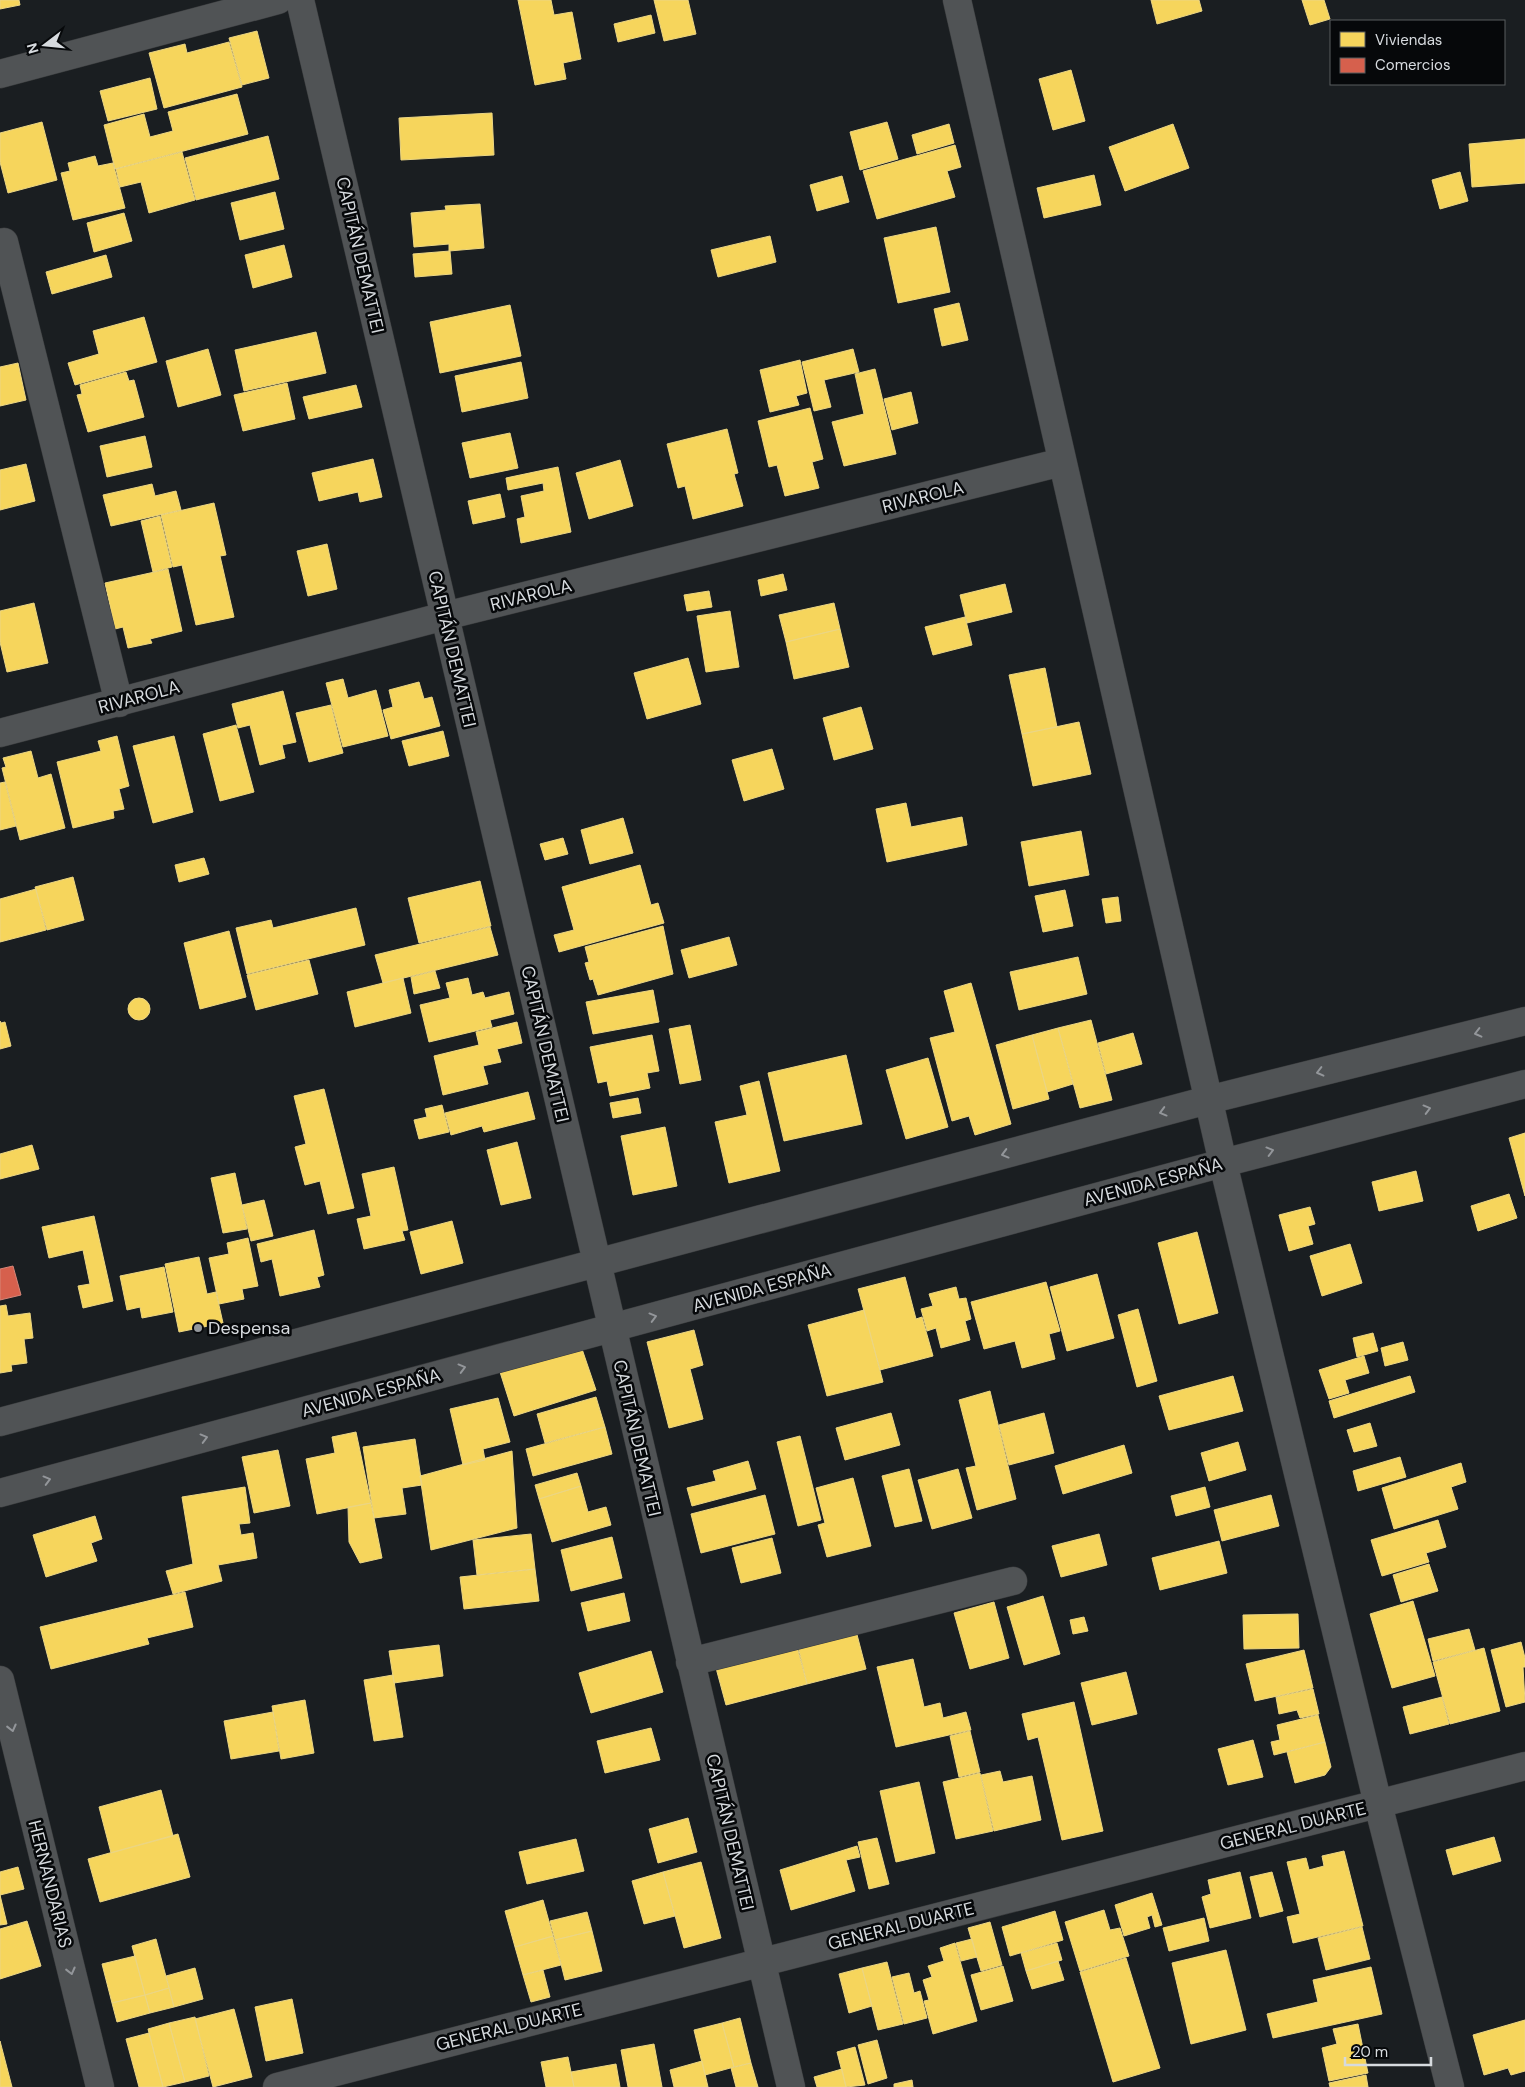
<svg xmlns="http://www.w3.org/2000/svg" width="1525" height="2087" font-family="'DM Sans',sans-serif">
  <rect width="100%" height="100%" fill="#1a1e21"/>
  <path fill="#f6d55c" stroke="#ecd683" d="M0 0H19L20 5 0 9Z
    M518 0H551L554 15 572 12 581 59 563 63 566 79 535 85Z
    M654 0H688L696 34 664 41Z
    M1151 0H1199L1202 11 1157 24Z
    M1302 0H1324L1330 19 1310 25Z
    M651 15 655 33 618 42 614 24Z
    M257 31 269 78 242 85 229 38Z
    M229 42 242 87 164 108 149 53 185 44 187 53Z
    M1071 70 1085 121 1053 130 1039 79Z
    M150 78 157 109 108 121 100 91Z
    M237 94 248 134 115 169 104 125 144 114 150 137 173 131 168 112Z
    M492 113 494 155 401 160 399 118Z
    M42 122 57 180 8 193 0 162V133Z
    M887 122 898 159 860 170 850 132Z
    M949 124 954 143 917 154 912 135Z
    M1173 124 1189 168 1125 191 1109 147Z
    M268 136 279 179 196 200 185 158Z
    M1525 139V183L1472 187 1469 144Z
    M955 145 961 167 947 171 955 197 877 219 863 171Z
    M182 152 195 200 149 213 141 182 120 187 116 169Z
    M95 156 98 166 113 163 125 208 73 220 61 173 70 171 68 163Z
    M1460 172 1468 201 1440 209 1432 180Z
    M1094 175 1101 205 1044 218 1037 188Z
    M842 176 849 202 817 211 810 185Z
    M275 192 284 229 240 240 231 203Z
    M480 204 484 248 449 251V244L414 247 411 213 446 210 445 206Z
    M124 213 132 241 94 252 87 223Z
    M936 227 950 292 898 303 884 238Z
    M770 236 776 262 718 277 711 250Z
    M284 245 292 277 253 288 245 255Z
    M450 251 452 274 415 277 413 254Z
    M106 255 112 277 52 294 46 272Z
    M959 303 968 340 942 346 934 309Z
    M510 305 521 356 440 373 430 322Z
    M144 317 157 362 75 385 68 363 99 354 93 331Z
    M316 332 326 373 244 391 235 350Z
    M208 349 221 395 178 407 166 361Z
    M853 349 859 372 824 380 831 407 814 411 802 362Z
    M800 360 807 393 796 396 799 405 770 412 760 370Z
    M521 362 528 398 462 412 455 376Z
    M18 363 26 400 0 406V367Z
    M875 369 896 454 844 466 832 422 864 414 855 374Z
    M126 372 129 381 134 380 144 417 88 432 77 395 82 394 80 385Z
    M287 383 295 419 243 431 234 395Z
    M356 385 362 407 309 419 303 397Z
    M911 392 918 423 892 430 884 399Z
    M810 408 823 459 812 462 819 488 785 496 777 465 769 467 758 421Z
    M727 429 738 473 734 474 743 506 693 519 685 486 678 488 667 444Z
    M510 433 518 468 470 478 462 443Z
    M145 436 152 467 107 477 100 446Z
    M373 459 382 497 360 502 358 492 319 501 312 473Z
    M620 460 633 506 589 519 576 473Z
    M26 464 35 501 0 510V470Z
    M558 467 571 532 521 543 517 519 525 517 521 496 544 491 543 483 508 490 506 478Z
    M152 484 155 496 176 491 181 510 111 526 103 495Z
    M500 494 505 517 473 524 468 501Z
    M214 503 226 555 220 556 234 617 196 625 182 565 173 567 161 515Z
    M160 516 172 567 153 572 141 521Z
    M327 544 337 589 308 596 297 551Z
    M168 569 182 631 150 639 152 643 128 648 123 627 115 629 105 583Z
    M783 574 787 590 761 596 758 580Z
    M1005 584 1012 612 967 623 960 595Z
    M709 591 712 607 687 611 684 595Z
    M34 603 48 663 7 672 0 642V611Z
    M834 603 840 629 786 642 779 615Z
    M730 611 739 667 706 672 697 616Z
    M965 617 972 645 933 655 925 627Z
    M840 629 849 667 794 679 786 642Z
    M688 658 701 704 647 719 634 673Z
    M1045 668 1057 727 1022 734 1009 675Z
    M343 679 348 698 376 690 388 736 343 747 326 683Z
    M419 682 424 699 432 697 440 726 391 739 383 710 393 707 389 690Z
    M283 691 296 742 282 745 285 758 260 765 250 725 238 728 232 704Z
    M331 705 343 753 309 762 296 713Z
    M861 707 873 749 834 760 823 718Z
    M1079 722 1091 774 1033 786 1022 734Z
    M236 725 254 792 220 801 203 734Z
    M443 731 449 756 409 766 402 741Z
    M117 736 129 786 119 789 124 809 113 811 114 818 73 828 57 762 101 751 98 741Z
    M174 736 193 812 153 823 133 746Z
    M772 749 784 789 744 801 732 760Z
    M31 751 38 778 51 774 65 828 20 840 2 768 6 767 3 758Z
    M5 782 16 826 0 830V783Z
    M906 803 911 827 962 817 967 845 887 862 876 809Z
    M623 818 633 853 590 864 581 830Z
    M1081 831 1089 875 1029 886 1021 842Z
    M563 838 568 854 545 860 540 844Z
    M204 858 209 874 179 882 175 865Z
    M640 865 651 905 658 903 664 923 559 952 554 935 574 930 562 887Z
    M73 877 84 920 47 930 35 887Z
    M480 881 491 926 419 943 408 898Z
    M36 889 46 930 0 942V899Z
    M1065 890 1073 926 1043 932 1035 896Z
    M1118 897 1121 921 1106 923 1102 899Z
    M356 908 365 945 247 974 236 928 271 920 273 928Z
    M663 926 673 974 598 995 593 979 590 980 585 963 589 962 585 947Z
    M490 927 498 955 383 983 375 955Z
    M229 931 246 997 200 1009 184 943Z
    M729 937 737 965 689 978 681 950Z
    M1078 957 1087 994 1019 1010 1010 972Z
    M309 960 318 994 256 1010 247 975Z
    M435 971 440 988 414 994 411 977Z
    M403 978 411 1013 355 1027 347 992Z
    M468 978 472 995 483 992 485 998 509 992 514 1014 490 1020 492 1027 429 1042 420 1005 450 998 446 983Z
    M971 983 1011 1124 975 1135 969 1116 952 1121 930 1038 955 1032 944 991Z
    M653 990 659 1022 593 1034 586 1002Z
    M128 1009a11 11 0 1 1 22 0a11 11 0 1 1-22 0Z
    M1091 1020 1112 1100 1080 1108 1058 1028Z
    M0 1021 1 1023 5 1022 11 1046 0 1049Z
    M517 1022 522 1043 497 1049 501 1062 483 1066 488 1084 443 1095 434 1056 479 1045 476 1032Z
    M690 1025 701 1080 680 1084 669 1029Z
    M1058 1028 1073 1084 1047 1092 1032 1035Z
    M1133 1033 1142 1064 1106 1074 1098 1043Z
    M652 1035 659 1071 647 1073 650 1088 610 1096 607 1081 598 1083 590 1047Z
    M1032 1035 1049 1099 1013 1109 996 1045Z
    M846 1055 862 1124 784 1141 768 1073Z
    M928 1058 948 1127 906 1139 886 1070Z
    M759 1081 780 1171 729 1183 715 1122 747 1115 740 1086Z
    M324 1089 354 1208 328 1214 320 1181 305 1185 295 1147 306 1144 294 1096Z
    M528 1092 535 1119 484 1132 482 1126 451 1135 445 1113Z
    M638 1098 641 1113 613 1118 610 1103Z
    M442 1105 449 1132 419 1139 414 1120 427 1117 425 1109Z
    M665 1127 677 1186 633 1195 621 1136Z
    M1525 1133V1196L1509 1138Z
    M517 1142 531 1198 501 1205 487 1150Z
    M32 1145 39 1169 0 1179V1154Z
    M394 1167 408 1230 402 1231 405 1240 364 1249 357 1219 371 1216 362 1174Z
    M1416 1171 1423 1201 1379 1211 1372 1182Z
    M235 1173 247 1229 223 1233 211 1178Z
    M1509 1194 1517 1218 1478 1231 1471 1206Z
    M264 1200 273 1236 251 1241 242 1205Z
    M1310 1207 1315 1224 1308 1226 1313 1244 1289 1251 1279 1215Z
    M94 1216 113 1301 83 1308 78 1286 90 1284 83 1250 49 1258 42 1227Z
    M452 1221 463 1263 421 1274 410 1232Z
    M314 1230 324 1275 317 1277 320 1287 280 1296 272 1259 261 1262 257 1244Z
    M1197 1232 1218 1313 1179 1324 1158 1243Z
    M248 1238 258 1286 242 1289 244 1299 219 1304 209 1258 229 1254 227 1243Z
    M1350 1244 1362 1283 1322 1296 1310 1256Z
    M199 1257 207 1294 216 1292 223 1323 179 1332 165 1264Z
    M164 1267 173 1312 142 1318 140 1307 127 1310 120 1276Z
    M1097 1274 1114 1338 1067 1351 1050 1287Z
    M905 1277 916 1319 922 1317 933 1356 880 1370 858 1289Z
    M1046 1282 1060 1331 1049 1334 1055 1359 1022 1368 1015 1341 984 1349 971 1302Z
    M956 1287 959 1299 966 1298 971 1319 965 1321 970 1340 941 1348 936 1328 927 1331 921 1309 933 1306 929 1294Z
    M6 1305 8 1316 30 1313 33 1338 24 1339 27 1363 11 1365 12 1371 0 1373V1306Z
    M1138 1309 1157 1381 1137 1387 1118 1315Z
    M864 1310 883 1382 827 1396 808 1325Z
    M694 1330 703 1365 690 1369 703 1419 669 1428 647 1342Z
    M1373 1333 1378 1351 1357 1357 1353 1338Z
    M1403 1342 1408 1360 1385 1366 1381 1348Z
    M581 1346 596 1390 514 1416 500 1372Z
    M1364 1356 1369 1373 1345 1380 1349 1393 1329 1399 1319 1370Z
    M1233 1376 1243 1411 1169 1430 1159 1396Z
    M1410 1376 1415 1392 1334 1418 1329 1401Z
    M990 1391 1016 1499 977 1510 966 1468 976 1466 959 1400Z
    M596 1397 605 1427 545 1443 537 1414Z
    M498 1398 510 1442 483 1449 485 1460 463 1465 450 1409Z
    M891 1413 900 1445 845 1460 836 1428Z
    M1044 1413 1054 1453 1009 1465 999 1425Z
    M1370 1423 1377 1446 1354 1452 1347 1430Z
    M605 1427 612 1454 533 1476 526 1449Z
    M356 1432 371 1503 317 1514 306 1459 335 1453 332 1437Z
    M800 1436 821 1520 798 1526 777 1442Z
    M415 1439 422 1485 402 1488 406 1514 374 1518 363 1447Z
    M1238 1442 1246 1470 1209 1481 1201 1453Z
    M1124 1445 1132 1473 1063 1494 1055 1466Z
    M278 1450 290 1506 254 1513 242 1457Z
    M512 1451 517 1528 431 1550 420 1476Z
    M1400 1457 1406 1477 1358 1491 1353 1471Z
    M748 1461 756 1489 692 1506 687 1488 716 1481 713 1471Z
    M1461 1463 1466 1482 1451 1487 1458 1509 1394 1529 1382 1488Z
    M909 1469 922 1521 895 1527 882 1476Z
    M958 1469 972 1518 932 1529 918 1480Z
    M577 1473 581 1486 539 1499 535 1485Z
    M853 1478 871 1546 827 1557 818 1525 825 1523 816 1488Z
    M581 1486 588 1512 606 1507 611 1525 552 1542 539 1499Z
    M245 1487 250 1523 239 1524 241 1535 253 1533 257 1558 218 1565 222 1581 173 1594 166 1571 193 1564 182 1497Z
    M1205 1487 1210 1507 1176 1516 1171 1496Z
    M765 1495 775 1534 701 1553 691 1514Z
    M1271 1495 1279 1526 1222 1541 1214 1510Z
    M371 1503 382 1558 360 1563 349 1542 348 1507Z
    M95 1516 102 1539 91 1543 97 1561 46 1577 33 1535Z
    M1438 1520 1446 1547 1426 1553 1429 1562 1382 1576 1371 1540Z
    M531 1534 535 1569 477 1575 473 1540Z
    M1099 1534 1107 1565 1061 1577 1052 1546Z
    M612 1537 622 1578 571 1591 561 1550Z
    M772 1538 781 1573 741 1583 732 1548Z
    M1219 1541 1227 1573 1160 1590 1152 1558Z
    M1429 1564 1438 1591 1401 1602 1393 1575Z
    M535 1569 539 1601 464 1609 460 1577Z
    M185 1592 193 1627 147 1638 149 1644 51 1669 40 1627Z
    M624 1593 630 1621 588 1631 581 1603Z
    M1043 1596 1060 1654 1024 1665 1007 1607Z
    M1413 1601 1435 1676 1392 1688 1370 1614Z
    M994 1602 1009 1658 970 1669 954 1613Z
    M1298 1614 1299 1648 1244 1649 1243 1615Z
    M1084 1617 1088 1631 1073 1634 1070 1620Z
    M855 1627 866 1669 807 1684 797 1642Z
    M1469 1629 1475 1650 1433 1661 1428 1639Z
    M795 1639 807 1684 726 1705 716 1668Z
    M1521 1642 1525 1658V1667H1523L1525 1702 1506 1707 1491 1650Z
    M439 1645 443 1676 394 1683 389 1651Z
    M1484 1648 1500 1711 1450 1724 1433 1662Z
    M1304 1650 1313 1688 1255 1701 1246 1664Z
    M651 1651 663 1692 591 1713 579 1673Z
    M913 1659 924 1707 940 1703 943 1718 966 1712 971 1730 896 1747 877 1667Z
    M1126 1672 1137 1714 1092 1725 1081 1683Z
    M393 1675 403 1737 374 1741 364 1680Z
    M1313 1689 1319 1714 1300 1718 1297 1710 1279 1714 1276 1697Z
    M1442 1697 1449 1724 1410 1734 1403 1707Z
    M305 1700 314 1753 281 1759 272 1706Z
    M1074 1702 1103 1831 1062 1840 1038 1737 1028 1740 1022 1714Z
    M273 1712 279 1751 231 1759 224 1721Z
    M1318 1715 1325 1742 1274 1755 1271 1742 1280 1740 1277 1725Z
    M651 1728 660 1760 605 1773 597 1741Z
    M970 1731 980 1772 959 1777 950 1736Z
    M1253 1740 1263 1777 1228 1785 1218 1749Z
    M1325 1742 1331 1767 1325 1775 1295 1783 1287 1752Z
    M1000 1771 1003 1782 1032 1776 1041 1820 994 1831 981 1775Z
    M980 1773 993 1831 956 1839 943 1782Z
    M919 1782 935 1853 896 1862 880 1791Z
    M161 1790 173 1836 111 1853 99 1807Z
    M688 1818 697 1852 658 1863 649 1829Z
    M178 1834 190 1877 100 1902 88 1859Z
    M1494 1837 1501 1861 1453 1875 1446 1850Z
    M877 1838 889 1884 869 1889 858 1842Z
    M576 1839 584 1871 527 1884 519 1852Z
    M857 1846 860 1857 846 1860 855 1891 791 1910 780 1870Z
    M1344 1851 1363 1926 1293 1943 1287 1917 1300 1914 1287 1862 1306 1858 1309 1870 1324 1866 1322 1856Z
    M701 1862 721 1938 684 1948 663 1872Z
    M18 1867 24 1889 0 1895V1872Z
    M663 1872 675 1916 644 1924 632 1881Z
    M1240 1872 1251 1918 1210 1928 1202 1897 1211 1894 1208 1880Z
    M1272 1872 1283 1911 1260 1917 1250 1877Z
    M1152 1893 1162 1925 1155 1927 1152 1915 1147 1917 1150 1928 1124 1936 1115 1905Z
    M0 1895 7 1924 0 1925Z
    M543 1900 553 1936 515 1947 505 1911Z
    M1104 1910 1110 1930 1120 1928 1129 1956 1080 1971 1065 1922Z
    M1055 1911 1063 1940 1010 1956 1002 1927Z
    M587 1912 592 1931 555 1940 550 1921Z
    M1204 1918 1209 1941 1169 1951 1163 1928Z
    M27 1921 41 1966 0 1979V1929Z
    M990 1922 1002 1965 981 1971 968 1928Z
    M1362 1927 1370 1959 1326 1970 1318 1938Z
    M592 1931 602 1971 565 1980 555 1940Z
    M553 1936 561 1965 523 1975 515 1947Z
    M156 1939 169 1988 145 1995 132 1946Z
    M972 1939 977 1957 961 1961 956 1943Z
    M955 1943 977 2021 933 2034 924 2001 929 2000 923 1980 932 1977 928 1966 944 1961 940 1948Z
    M1057 1943 1062 1960 1026 1971 1021 1953Z
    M1226 1950 1246 2030 1191 2044 1172 1963Z
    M135 1956 145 1995 112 2003 102 1964Z
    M1126 1958 1160 2068 1113 2082 1080 1972Z
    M1058 1961 1064 1980 1032 1989 1026 1971Z
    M887 1962 903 2024 878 2030 862 1968Z
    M1003 1966 1013 2001 981 2010 971 1975Z
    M1371 1967 1382 2014 1273 2038 1267 2014 1318 2002 1313 1980Z
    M195 1968 203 1999 174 2007 166 1976Z
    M862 1968 872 2006 849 2013 839 1974Z
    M543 1970 550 1997 531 2002 523 1975Z
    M909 1973 914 1993 920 1991 927 2018 904 2024 892 1977Z
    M169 1988 174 2007 150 2013 145 1995Z
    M145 1995 150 2013 117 2022 112 2003Z
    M292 1999 303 2053 266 2061 255 2007Z
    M234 2009 252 2077 213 2087 195 2019Z
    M195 2017 209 2076 185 2082 169 2023Z
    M740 2018 751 2063 734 2067 722 2023Z
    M1525 2020V2071L1511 2075 1508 2068 1484 2075 1473 2035Z
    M169 2023 185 2082 163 2087 148 2029Z
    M722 2023 734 2067 705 2075 694 2030Z
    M1358 2024 1368 2073 1329 2081 1322 2048 1337 2044 1333 2029Z
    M149 2033 163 2087H139L126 2039Z
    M877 2040 887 2078 868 2084 858 2045Z
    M0 2041 12 2087H0Z
    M654 2044 662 2087H628L621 2050Z
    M855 2047 865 2085 846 2087 837 2052Z
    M568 2057 574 2087H546L541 2062Z
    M702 2061 708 2087H674L670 2070Z
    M751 2063 758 2087H736L731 2068Z
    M616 2064 620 2087H574L571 2072Z
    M842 2069 846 2087H817L814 2077Z
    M1366 2075 1368 2087H1330L1329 2083Z
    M912 2080 913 2087H894V2084Z"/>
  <path fill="#d6604d" stroke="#d68578" d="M13 1266 21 1295 0 1300V1269Z"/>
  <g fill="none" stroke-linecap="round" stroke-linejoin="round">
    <g stroke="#383a3c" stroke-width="29">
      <path id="minor" d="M300 0 791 2087
        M957 0 1223 1163 1378 1804 1450 2087
        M0 74 278 0
        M4 242 119 703
        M0 733 445 616 1062 462
        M0 1422 1208 1100 1525 1021
        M0 1493 1223 1163 1525 1084
        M690 1662 1013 1581
        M0 1680 100 2087
        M277 2087 1525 1766"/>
    </g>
    <use href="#minor" stroke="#505355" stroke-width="28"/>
  </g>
  <defs><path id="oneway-chevron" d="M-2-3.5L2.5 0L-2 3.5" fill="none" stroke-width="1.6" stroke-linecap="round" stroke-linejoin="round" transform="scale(1.25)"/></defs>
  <g stroke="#93969a">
    <use href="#oneway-chevron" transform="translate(1478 1033) rotate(166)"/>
    <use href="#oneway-chevron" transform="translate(1320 1072) rotate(166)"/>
    <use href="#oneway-chevron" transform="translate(1427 1109) rotate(-15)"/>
    <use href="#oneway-chevron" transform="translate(1163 1112) rotate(165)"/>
    <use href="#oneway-chevron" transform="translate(1270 1151) rotate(-15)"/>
    <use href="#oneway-chevron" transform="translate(1005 1154) rotate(165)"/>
    <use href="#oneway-chevron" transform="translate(653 1317) rotate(-15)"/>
    <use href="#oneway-chevron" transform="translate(462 1368) rotate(-15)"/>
    <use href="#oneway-chevron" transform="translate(204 1438) rotate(-15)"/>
    <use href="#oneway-chevron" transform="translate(47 1480) rotate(-15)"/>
    <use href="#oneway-chevron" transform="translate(12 1728) rotate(76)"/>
    <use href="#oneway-chevron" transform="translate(71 1971) rotate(76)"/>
  </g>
  <circle fill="#94989c" stroke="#06080a" stroke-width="2" cx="198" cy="1328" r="5"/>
  <g text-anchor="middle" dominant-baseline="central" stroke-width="5" stroke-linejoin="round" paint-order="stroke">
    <g font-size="18" fill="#d6dade" stroke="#06080a">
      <text transform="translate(360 255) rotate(77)">CAPITÁN DEMATTEI</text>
      <text transform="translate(923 497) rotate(-14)">RIVAROLA</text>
      <text transform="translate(531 595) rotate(-14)">RIVAROLA</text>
      <text transform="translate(452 649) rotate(77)">CAPITÁN DEMATTEI</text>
      <text transform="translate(139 697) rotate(-15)">RIVAROLA</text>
      <text transform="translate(545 1044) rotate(77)">CAPITÁN DEMATTEI</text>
      <text transform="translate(1153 1182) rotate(-15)">AVENIDA ESPAÑA</text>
      <text transform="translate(762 1288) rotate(-15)">AVENIDA ESPAÑA</text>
      <text transform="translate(371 1393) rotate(-15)">AVENIDA ESPAÑA</text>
      <text transform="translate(637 1438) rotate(77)">CAPITÁN DEMATTEI</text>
      <text transform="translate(1293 1826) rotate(-14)">GENERAL DUARTE</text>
      <text transform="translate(730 1832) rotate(77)">CAPITÁN DEMATTEI</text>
      <text transform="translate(50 1884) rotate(76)">HERNANDARIAS</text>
      <text transform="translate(901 1926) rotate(-14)">GENERAL DUARTE</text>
      <text transform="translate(509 2027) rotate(-14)">GENERAL DUARTE</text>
    </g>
    <g font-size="18" fill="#d6dade" stroke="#06080a" text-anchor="start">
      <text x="208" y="1328">Despensa</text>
    </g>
  </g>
  <rect x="1330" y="20" width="175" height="65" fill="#06080a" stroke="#595c5f"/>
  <rect x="1340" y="32" width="25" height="15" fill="#f6d55c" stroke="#595c5f"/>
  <text x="1375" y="45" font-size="15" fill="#d6dade">Viviendas</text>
  <rect x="1340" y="58" width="25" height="15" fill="#d6604d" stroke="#595c5f"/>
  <text x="1375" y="70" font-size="15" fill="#d6dade">Comercios</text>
  <g transform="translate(45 45) rotate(254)" stroke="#06080a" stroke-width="4" paint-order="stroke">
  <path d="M0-4L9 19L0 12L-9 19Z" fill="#d6dade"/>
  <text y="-8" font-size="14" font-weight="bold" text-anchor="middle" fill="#d6dade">N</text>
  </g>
  <path d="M1345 2057v8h86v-8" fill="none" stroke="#d6dade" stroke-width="2.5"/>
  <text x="1352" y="2057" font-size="15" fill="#d6dade" stroke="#06080a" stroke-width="4" paint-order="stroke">20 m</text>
</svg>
